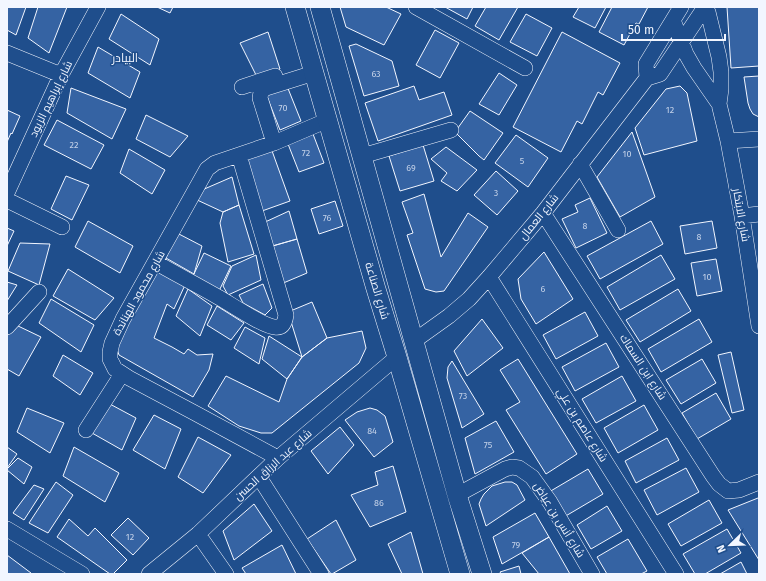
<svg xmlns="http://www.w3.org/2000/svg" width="766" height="581" font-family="'Fira Sans',Cairo,sans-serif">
  <rect width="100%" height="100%" fill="#1f4e8c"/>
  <path fill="#3563a3" stroke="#f2f6ff" d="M7 7H26L16 35 7 30Z
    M38 7H67L49 53 28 38Z
    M157 7H173L170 13Z
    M340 7H386L401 14 384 45 346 27Z
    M445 7H473L467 19Z
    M486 7H518L499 40 475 26Z
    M579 7H606L595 28 573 17Z
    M612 7H648L639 24 636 23 624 45 599 32Z
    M727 7H759V66L731 68Z
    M121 14 159 39 150 65 109 39Z
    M526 14 552 28 537 56 510 42Z
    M435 30 459 43 440 78 416 65Z
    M268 32 280 69 257 77 240 43Z
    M562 32 620 63 603 95 598 92 582 124 577 121 561 152 513 127Z
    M356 44 392 61 399 86 364 96 349 46Z
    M98 47 140 72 130 98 88 73Z
    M499 73 517 85 499 115 479 104Z
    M759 76V117L753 114 750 109 748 103 744 77Z
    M287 86 301 121 280 130 266 94Z
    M414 86 419 100 444 92 452 115 378 141 365 103Z
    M680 86 687 93 697 141 644 155 635 128 666 89Z
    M71 88 126 109 112 139 67 113Z
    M7 110 20 116 12 134 11 133 7 142Z
    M470 111 503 133 484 160 479 156 455 132Z
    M146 115 188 136 170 157 136 139Z
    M57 120 104 145 91 169 44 145Z
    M632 132 655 197 620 217 597 177Z
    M313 134 324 163 299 172 288 144Z
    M516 135 548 158 528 187 495 163Z
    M423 145 434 181 400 191 389 156Z
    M446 147 477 170 457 191 441 181 447 173 431 159Z
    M271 148 290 201 262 211 243 158Z
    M129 149 165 170 152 194 120 173Z
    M496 171 518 191 497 215 474 195Z
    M66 176 89 185 72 220 51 209Z
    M232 177 239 205 223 212 195 199 202 190Z
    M424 194 441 257 468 213 488 227 444 291 436 292 425 289 407 235 413 233 402 202Z
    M590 198 607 233 576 248 562 219 578 212 575 205Z
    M335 201 343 226 319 234 311 209Z
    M239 205 254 254 228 262 220 223 223 212Z
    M289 211 297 239 269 247 263 223Z
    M88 221 133 246 120 273 75 247Z
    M651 221 663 244 600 279 587 256Z
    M712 221 717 248 685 254 680 226Z
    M7 228 14 231 7 246Z
    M177 233 202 246 194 274 166 258Z
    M297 239 307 273 281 284 269 247Z
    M20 243 50 244 39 285 8 271Z
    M544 252 573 299 536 324 521 299 518 279Z
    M204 253 231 266 219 291 192 278Z
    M256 255 261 280 228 295 223 286 232 266Z
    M661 255 675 279 620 310 607 287Z
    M716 259 722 291 697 296 691 263Z
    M68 269 114 298 95 320 53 296Z
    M156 271 185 285 174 309 167 304 154 338 172 347 184 354 188 349 197 355 213 354 209 370 193 397 119 355 116 346Z
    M7 282 17 285 7 301Z
    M263 284 272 308 265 315 243 303 239 295Z
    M188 289 212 306 200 336 176 316Z
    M678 289 691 311 640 342 626 320Z
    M51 299 94 325 81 352 39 323Z
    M312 302 327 338 302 357 288 312Z
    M217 306 244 323 231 340 207 325Z
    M585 312 598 336 556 359 543 335Z
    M482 319 503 348 467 376 454 351Z
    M699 319 712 342 661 372 648 349Z
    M16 325 41 337 19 376 7 369V336Z
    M245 327 265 338 259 364 234 348Z
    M362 331 366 348 359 363 272 433H261L239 426 208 406 226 376 279 402 287 379 302 357 327 338Z
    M269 336 302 357 287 379 262 359Z
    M606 343 619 367 575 391 562 367Z
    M731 352 744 410 732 413 718 355Z
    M63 355 93 373 80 395 53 376Z
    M518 359 577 454 546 474 506 410 520 402 500 370Z
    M702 359 716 383 681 404 666 380Z
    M452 361 484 414 462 428 447 378 448 367Z
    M622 376 636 401 596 423 582 399Z
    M716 393 731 419 697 439 682 413Z
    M108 403 136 418 122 450 92 433Z
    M644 405 658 430 618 453 604 428Z
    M27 408 64 423 50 453 17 432Z
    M370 408 377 410 385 416 393 442 374 457 345 420 357 412Z
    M154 415 181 429 165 469 133 450Z
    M496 421 514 452 475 474 465 438Z
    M340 427 354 445 328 474 311 451Z
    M198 437 231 455 203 493 178 477Z
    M667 438 679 460 636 483 625 461Z
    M7 447 17 454 7 468Z
    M74 447 119 473 105 502 63 476Z
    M18 458 32 467 24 484 7 470V469Z
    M393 466 406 512 370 527 351 495 378 485 375 472Z
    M686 468 699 492 657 515 644 490Z
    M588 469 603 494 564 517 549 492Z
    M56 482 73 495 48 533 29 523Z
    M505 482H512L517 485 525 500 486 526 479 504 481 499 484 494 492 486Z
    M34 485 44 489 24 520 13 513Z
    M758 498 759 499V560L728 510Z
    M709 500 722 523 681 546 668 524Z
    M254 504 272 531 234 560 223 531Z
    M607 506 622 531 591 549 577 525Z
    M535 513 549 537 502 564 493 537Z
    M128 518 149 538 133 555 111 535Z
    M69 519 88 536 95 528 127 560 113 574H110L57 537Z
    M336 520 356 560 332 574H331L307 539Z
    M727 529 741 553 705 574H695L683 554Z
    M411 532 423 574H402L388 544Z
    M549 537 570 574H539L522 553Z
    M628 539 647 571 641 574H607L597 557Z
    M282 545 296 574H246L242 568Z
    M7 555 31 573 30 574H7Z
    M741 562 747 574H720Z
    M519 566 521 574H501L500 572Z"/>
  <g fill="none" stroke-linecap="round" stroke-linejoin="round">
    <g stroke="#f2f6ff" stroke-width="16">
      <path id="minor" d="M416 7 525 68
        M705 7 708 12 719 57 721 72V89L719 104 728 141 742 216 759 326
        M673 20 686 54 694 68 719 104
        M7 53 61 75
        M647 78 646 64 681 7
        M242 87 275 76
        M728 141 759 139
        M274 143 260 98 261 92 266 88 314 73
        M362 156 451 130
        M580 164 618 230
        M7 193 61 75 98 7
        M7 200 62 227
        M543 213 713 476 719 484 728 491 739 490 759 482
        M742 216 759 214
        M155 262C176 274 197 285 218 297 229 303 264 327 275 327 283 328 285 322 286 315L239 155
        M489 277 676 574
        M7 327 39 292
        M414 341 449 316 469 299 489 277 543 213 647 78 660 74 705 7
        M86 430 122 374
        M278 458 193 412 129 378 115 369 110 359V352L112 343 123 319 207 169 215 163 274 143 328 120
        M259 477 321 574
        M457 495 505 469 512 467 519 468 532 477 550 502 592 574
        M7 529 82 574
        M198 534 226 574
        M149 574 198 534 278 458 397 357"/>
    </g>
    <g stroke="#f2f6ff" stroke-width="20">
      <path id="major" d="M295 7 376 289 397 357 460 574
        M320 7 457 495 482 574"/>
    </g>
    <use href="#minor" stroke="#1f4e8c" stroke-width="15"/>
    <use href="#major" stroke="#1f4e8c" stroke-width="19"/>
  </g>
  <g text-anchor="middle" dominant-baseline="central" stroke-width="3" stroke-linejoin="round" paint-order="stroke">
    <g font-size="9" fill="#c3d1e8">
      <text x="376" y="74">63</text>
      <text x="283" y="108">70</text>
      <text x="670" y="110">12</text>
      <text x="74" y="145">22</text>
      <text x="306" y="153">72</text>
      <text x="627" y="154">10</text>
      <text x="522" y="161">5</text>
      <text x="411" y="168">69</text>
      <text x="496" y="193">3</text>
      <text x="327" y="218">76</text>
      <text x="585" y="226">8</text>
      <text x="699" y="237">8</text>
      <text x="707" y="277">10</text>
      <text x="543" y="289">6</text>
      <text x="463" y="396">73</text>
      <text x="372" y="431">84</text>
      <text x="488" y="445">75</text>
      <text x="379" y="503">86</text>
      <text x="130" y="537">12</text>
      <text x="516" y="545">79</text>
    </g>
    <g font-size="11" fill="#f2f6ff" stroke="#1f4e8c">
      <text transform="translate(51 99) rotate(-64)">شارع إبراهيم الزيود</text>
      <text transform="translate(741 215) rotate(80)">شارع الابتكار</text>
      <text transform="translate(539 217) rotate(-51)">شارع العمال</text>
      <text transform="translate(377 291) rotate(73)">شارع الصناعة</text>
      <text transform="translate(139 293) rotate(-61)">شارع محمود الهناندة</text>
      <text transform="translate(643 367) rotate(57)">شارع ابن السماك</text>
      <text transform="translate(582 425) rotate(58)">شارع عاصم بن علي</text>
      <text transform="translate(273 465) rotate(-42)">شارع عبد الرزاق الحسن</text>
      <text transform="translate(559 520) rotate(58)">شارع أنس بن عياض</text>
    </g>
    <g font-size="12" fill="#f2f6ff" stroke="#1f4e8c">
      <text x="125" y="58">البيادر</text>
    </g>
  </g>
  <rect width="766" height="581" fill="none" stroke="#f2f6ff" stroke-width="16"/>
  <g transform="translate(730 545) rotate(247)" stroke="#1f4e8c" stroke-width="3" paint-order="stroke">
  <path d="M0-3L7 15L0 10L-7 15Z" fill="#f2f6ff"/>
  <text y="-6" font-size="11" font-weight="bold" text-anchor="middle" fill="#f2f6ff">N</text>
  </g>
  <path d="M622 34v6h103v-6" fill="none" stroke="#f2f6ff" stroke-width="2"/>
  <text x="628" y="34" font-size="12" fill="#f2f6ff" stroke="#1f4e8c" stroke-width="3" paint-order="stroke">50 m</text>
</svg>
